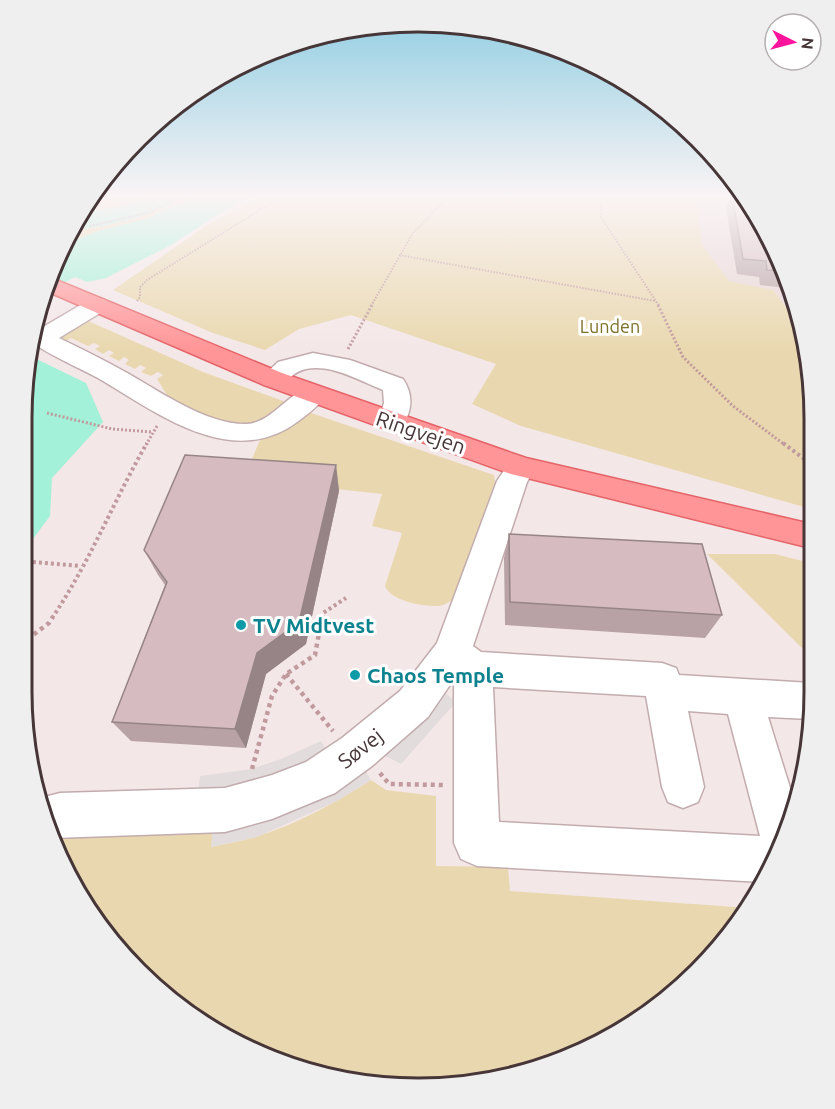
<svg xmlns="http://www.w3.org/2000/svg" width="835" height="1109" font-family="Ubuntu,sans-serif">
  <rect width="100%" height="100%" fill="#f4e7e8"/>
  <path fill="#e8d5d6" d="M695 195 747 197 793 290 801 327 773 290 729 282 701 245Z"/>
  <path fill="#e9d8af" d="M91 195H201L155 214 154 217 98 231 60 246Z
    M266 195H695L702 245 729 281 773 290 801 327 811 366V509L521 426 472 404 496 364 351 315 299 329 265 350 213 333 113 290 209 224Z
    M86 320 203 372 286 402 269 419 248 426 228 425 169 398 157 379 163 375 158 372 151 376 141 372 146 368 140 365 135 369 125 364 129 360 124 357 119 361 109 356 114 353 109 350 103 354 95 349 100 346 94 343 88 346 71 338 62 343 59 339V336Z
    M308 412 494 475 496 490 455 598C449 602 444 606 437 606 421 606 391 601 385 586L402 533 372 526 382 494 243 479 261 438Z
    M707 554H775L811 563V657Z
    M371 780 386 790 436 796V866L508 867 510 891 749 908 698 972 638 1021 545 1067 443 1087 340 1080 242 1047 137 972 74 890 49 829 88 825 214 821 211 847C227 843 243 841 258 836 298 824 336 802 371 780Z"/>
  <path fill="#e2dcdd" d="M438 687 456 702 401 764 376 751Z
    M321 741 331 758 197 801 200 776 251 769 281 759Z
    M360 761 371 780 337 801 257 837 211 847 214 821Z"/>
  <path fill="#a3f1d8" d="M201 195H255L222 212 171 245 106 278 87 282 52 267 61 246 98 231 153 217 155 214Z
    M28 355 86 383 103 422 52 478 50 516 21 555 22 392Z"/>
  <g fill="none" stroke-linecap="round" stroke-linejoin="round">
    <path fill="#a3f1d8" fill-rule="evenodd" d="M154 195H184C172 212 90 232 70 229L80 213 124 206Z
      M117 243 126 245 130 251 126 257 73 278 57 287 44 289 53 266Z"/>
    <g stroke="#c2acae" stroke-width="3">
      <path id="minor" d="M97 298 105 300 108 305 105 310 59 338C82 349 106 361 129 374 162 393 208 425 247 424 277 422 294 380 323 388L327 394C320 405 308 414 297 422 231 471 156 412 98 378 82 369 40 351 30 340L33 333 89 300Z
        M313 353 350 360 403 379C414 395 412 411 402 427L392 430 382 427 378 421 384 403 383 390C360 381 332 364 306 369 287 373 287 390 264 385L260 379 278 362Z
        M521 457 531 460 536 467 527 482 473 646 481 652 662 663 676 668 679 675 811 683V719L768 717 796 807 793 819 762 882 477 866 461 859 454 843V679L428 717 372 766 335 793 272 819 225 832 53 838 37 799 60 793 225 788 272 775 306 762 342 738 400 691 437 643 497 481 511 460ZM493 687 646 696 662 787 668 802 683 808 698 802 704 787 688 711 728 714 760 836 499 822Z"/>
    </g>
    <g stroke="#e56468" stroke-width="3">
      <path id="major" d="M49 277 282 373 526 458 811 524V548L511 474 264 385 44 290Z"/>
    </g>
    <path stroke="#c19a9e" stroke-width="2" stroke-dasharray="1.5 1.5" stroke-linecap="butt" d="M602 195 601 217 659 306
      M90 226 151 212 184 195
      M399 255 655 301
      M137 301 140 297V287L147 280 284 195
      M371 306 413 233 450 195"/>
    <path stroke="#c19a9e" stroke-width="3" stroke-dasharray="2 2" stroke-linecap="butt" d="M658 305 683 357 733 406 785 445
      M348 349 372 305
      M47 413 112 429 152 432
      M146 445 157 426"/>
    <path stroke="#c19a9e" stroke-width="4" stroke-dasharray="3 3" stroke-linecap="butt" d="M783 443 811 464
      M21 561 80 566
      M52 618C89 564 114 500 147 443
      M322 618 323 613 346 598"/>
    <path stroke="#c19a9e" stroke-width="4.5" stroke-dasharray="4 4" stroke-linecap="butt" d="M21 644 49 623 53 617
      M286 674 333 731
      M252 769 272 696 286 674 315 655 322 617
      M380 773 389 784 443 785"/>
    <use href="#minor" fill="#fff" fill-rule="evenodd"/>
    <use href="#major" fill="#ff9597" fill-rule="evenodd"/>
  </g>
  <path fill="#b8a2a5" d="M731 195H744L747 197 789 282 786 288 760 285 759 277 737 274 726 208Z
    M336 465 339 491 306 644 266 674 246 748 131 741 112 722 165 585 158 575 144 550Z
    M509 534 722 615 705 638 505 625 504 558Z"/>
  <path fill="#968486" d="M336 465 339 491 306 644 266 674 246 748 235 729 257 653Z"/>
  <path fill="#d6bcc0" stroke="#968486" stroke-width="1.5" d="M732 195H744L747 197 784 271 767 270 766 261 743 259Z
    M185 455 336 465 299 622 257 653 235 729 112 722 167 582 144 550Z
    M509 534 702 544 722 615 510 602Z"/>
  <linearGradient id="sky" x2="0" y2="1"><stop stop-color="#8ccce2"/><stop offset="0.56" stop-color="#faf4f5"/><stop offset="1" stop-color="#faf4f5" stop-opacity="0"/></linearGradient>
  <rect width="835" height="350" fill="url(#sky)"/>
  <g fill="#0f9aa8" stroke="#fff" stroke-width="2">
    <circle cx="241" cy="625" r="6"/>
    <circle cx="355" cy="675" r="6"/>
  </g>
  <g text-anchor="middle" dominant-baseline="central" stroke-width="6" stroke-linejoin="round" paint-order="stroke">
    <g font-size="18" fill="#7a7028" stroke="#fff">
      <text x="610" y="326">Lunden</text>
    </g>
    <g font-size="21" fill="#473638" stroke="#fff">
      <text transform="translate(421 432) rotate(19)">Ringvejen</text>
      <text transform="translate(360 748) rotate(-38)">Søvej</text>
    </g>
    <g font-size="21" font-weight="bold" fill="#0d838f" stroke="#fff" text-anchor="start">
      <text x="253" y="625">TV Midtvest</text>
      <text x="367" y="675">Chaos Temple</text>
    </g>
  </g>
  <path d="M0 0H835V1109H0ZM418 32H418A386 386 0 0 1 804 418V692A386 386 0 0 1 418 1078H418A386 386 0 0 1 32 692V418A386 386 0 0 1 418 32Z" fill="#f0efef" fill-rule="evenodd"/>
  <path fill="none" stroke="#473638" stroke-width="3" d="M418 32H418A386 386 0 0 1 804 418V692A386 386 0 0 1 418 1078H418A386 386 0 0 1 32 692V418A386 386 0 0 1 418 32Z"/>
  <g transform="translate(793 42) rotate(96)"><circle r="28" fill="#ffffff" stroke="#b5afaf" stroke-width="1.5"/>
  <path d="M0-4.5L10 22L0 15L-10 22Z" fill="#fc159c"/>
  <text y="-9" font-size="16" font-weight="bold" text-anchor="middle" fill="#473638">N</text>
  </g>
</svg>
